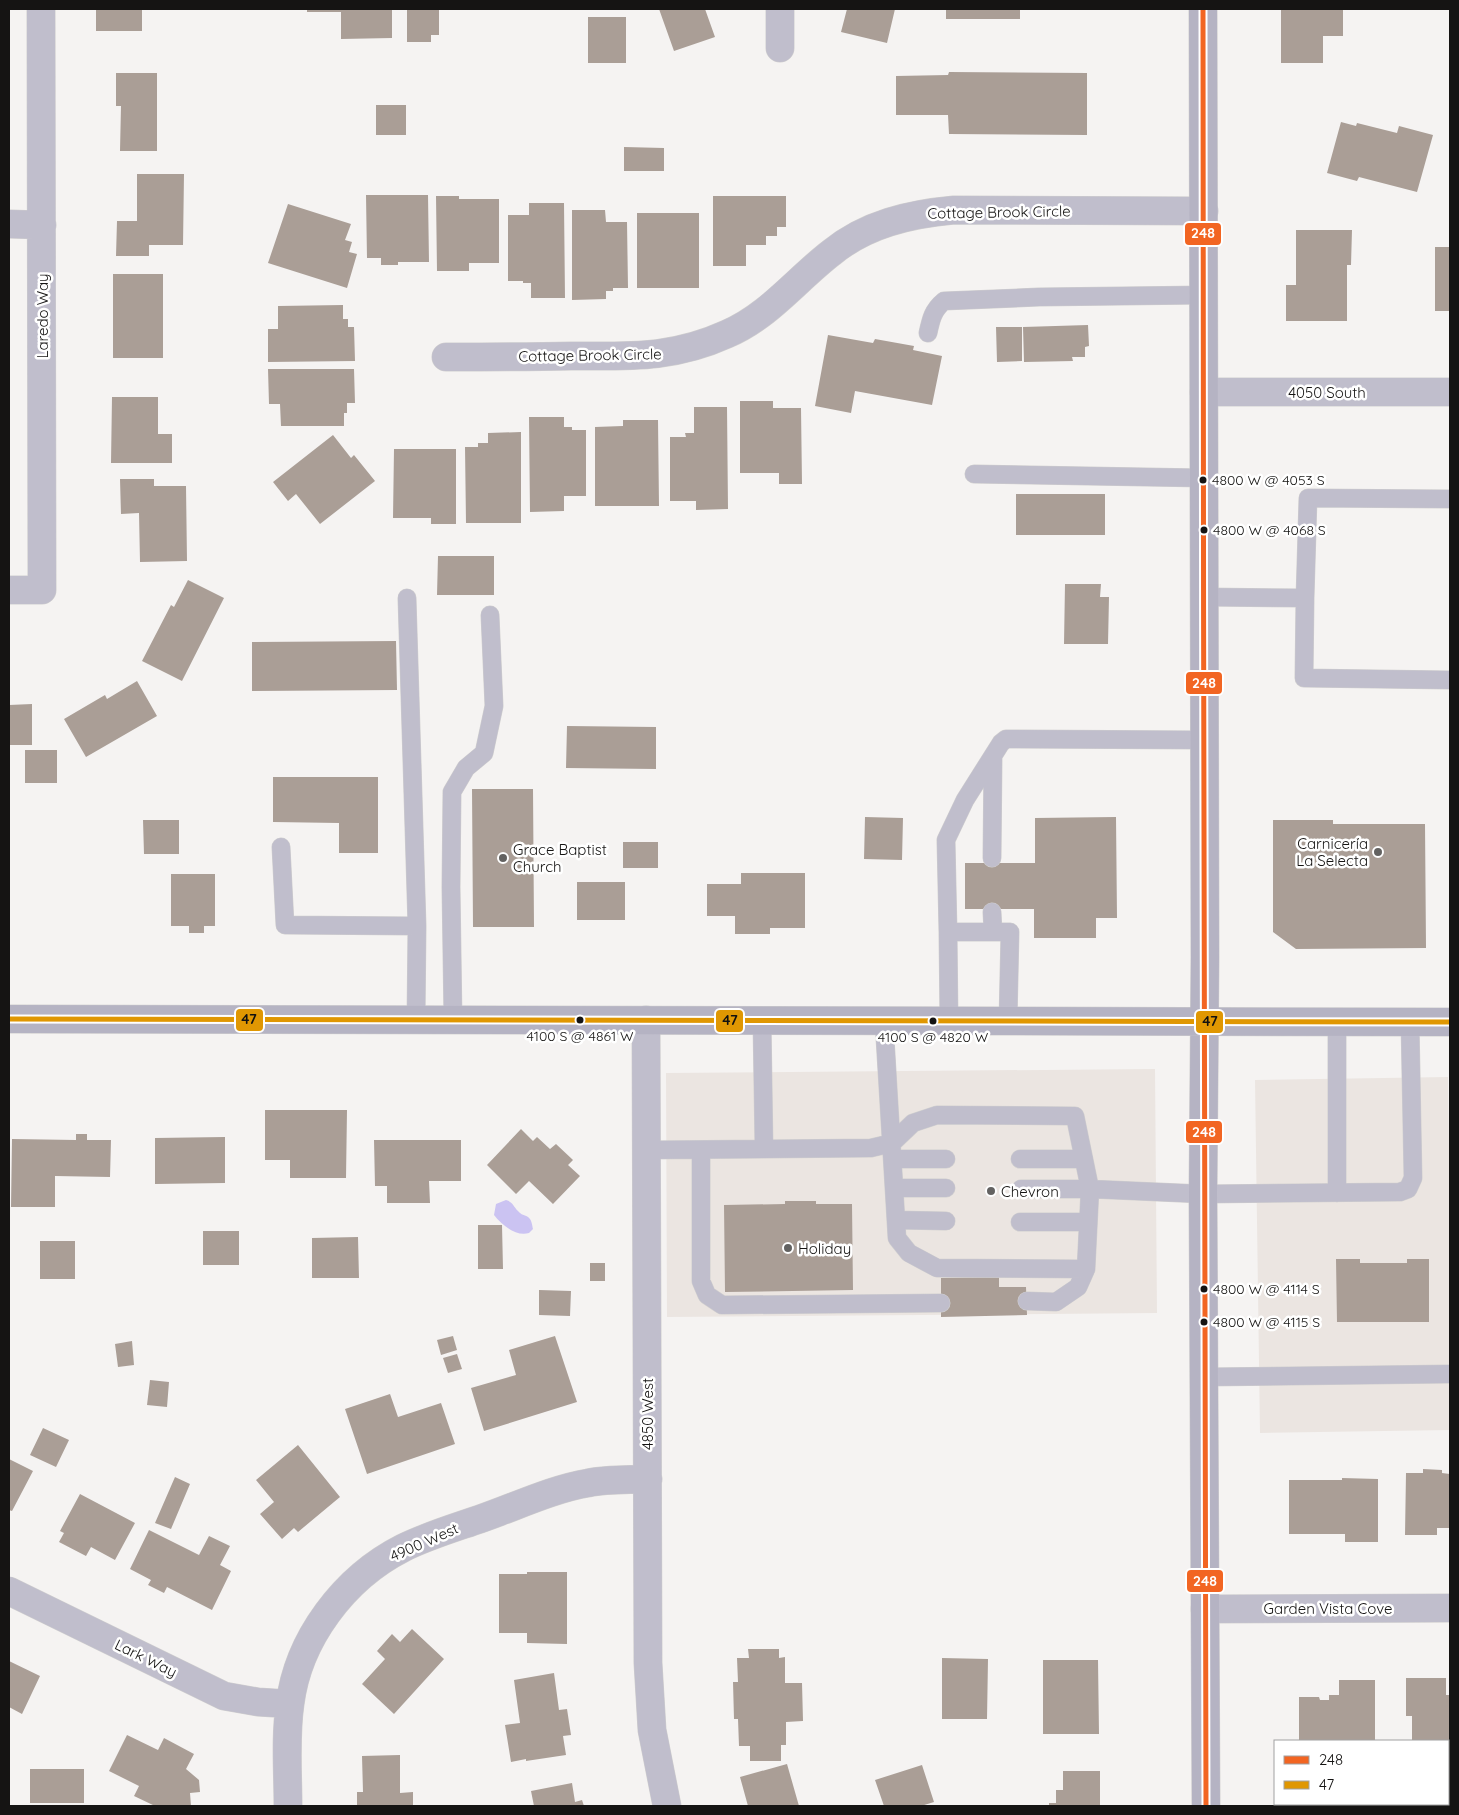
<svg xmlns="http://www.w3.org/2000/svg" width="1459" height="1815" font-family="Quicksand,sans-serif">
  <rect width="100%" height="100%" fill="#f5f3f2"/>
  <path fill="#ebe5e1" d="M1155 1069 1157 1313 667 1317 666 1073Z
    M1448 1077 1450 1217V1430L1260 1433 1255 1080Z"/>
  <path fill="#cbc3f2" d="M506 1200C513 1202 513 1206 518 1211 521 1215 525 1215 528 1217 532 1220 532 1225 533 1229L529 1233C516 1237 502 1225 494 1215L496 1204Z"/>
  <path fill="#aa9e96" d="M96 9H142V31H96Z
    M307 9H392V38L341 39V12H307Z
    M407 9H439V35H431V42H407Z
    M659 9H705L715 37 674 51Z
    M847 9H895L887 43 841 32Z
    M946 9H1020V19H946Z
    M1281 9H1343V36H1323V63H1281Z
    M588 17H626V63H588Z
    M949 72 1087 73V135L949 134 948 115H896V76L948 75Z
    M116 73H157V151H120L121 106H116Z
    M376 105H406V135H376Z
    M1341 122 1356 126 1357 123 1397 133 1399 126 1433 135 1417 192 1359 177 1357 181 1327 173Z
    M624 147 664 148V171H624Z
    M137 174H184L183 245H149V256H116L117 221H137Z
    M366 195H428L429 262H398V265H381V258H367Z
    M436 196H459V199H499V263H469V271H437Z
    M713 196H786V227H777V236H766V245H746V266H713Z
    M529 203H564L565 298H531V283H523V281H508V215H529Z
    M288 204 351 224 345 240 352 242 349 252 357 254 347 288 268 263Z
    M572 210H605L606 222H627L628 288H613V291H606V299L572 300Z
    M637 213H699V288H637Z
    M1296 230H1352L1351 265H1347V321H1286V285H1296Z
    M1435 247H1450V311H1435Z
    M113 274H163V358H113Z
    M343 305V319H348V327H354L355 361 268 362V329H278V306Z
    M1088 325 1089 346 1085 347V357H1072L1073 361 1024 362 1023 327Z
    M996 327H1022V361L997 362Z
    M828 335 873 343 875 339 914 346 913 350 942 356 932 405 855 391 851 413 815 406Z
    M268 369H354L355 403H347V413H344V426H281L280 404H269Z
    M112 397H158V434H172V463H111Z
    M740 401H773V408H801L802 484H779V473H740Z
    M694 407H727L728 509 696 510V501H670V437H686L685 433H694Z
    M529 417H564V427H572V430H586V496H564V511L530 512Z
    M623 420H658L659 506H595V427L623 426Z
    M521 432V523H466L465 447H478V443H488V433Z
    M333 435 351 458 354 455 375 481 320 524 296 494 288 501 273 482Z
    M394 449H456V524H431V518H393Z
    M120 479H154V486H186L187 561 140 562 139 513 121 514Z
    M1016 494H1105V535H1016Z
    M438 556H494V595H437Z
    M188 580 224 598 182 681 142 661 171 605 174 607Z
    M1065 584H1101L1100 597H1109L1108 644H1064Z
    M396 641 397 690 252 691V642Z
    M137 681 157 716 86 757 64 719 105 695 107 699Z
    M32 704V745H9V705Z
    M567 726 656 727V769L566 768Z
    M25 750H57V783H25Z
    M273 777H378V853H339V823L273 822Z
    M472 789H533L534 927H473Z
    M865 817 903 818 902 860 864 859Z
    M1116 817 1117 918H1096V938H1034V909H965V863H1035V818Z
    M143 820H179V854H144Z
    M1273 820H1333V824H1425L1426 948 1296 949 1273 932Z
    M623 842H658V868H623Z
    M741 873H805V928H770V934H735V916H707V884H741Z
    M171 874H215V926H204V933H189V926H171Z
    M577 882H625V920H577Z
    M265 1110H347L346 1178H290V1160H265Z
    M521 1129 533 1141 537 1137 550 1149 556 1144 573 1160 568 1165 580 1176 553 1204 529 1181 516 1194 487 1165Z
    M76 1134H87V1140H111L110 1177 55 1176V1207H11L12 1139 76 1140Z
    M225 1137V1183L155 1184V1138Z
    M374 1140H461V1181H429L430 1203H387V1186H375Z
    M785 1201H816V1204H852L853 1290 725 1292 724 1205 785 1204Z
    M478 1225H502L503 1269H478Z
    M203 1231H239V1265H203Z
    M358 1237 359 1278H312V1238Z
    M40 1241H75V1279H40Z
    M1336 1259H1360V1263H1407V1259H1429V1322H1337Z
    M590 1263H605V1281H590Z
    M999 1277V1287H1026L1027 1315 941 1317V1278Z
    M539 1290 571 1291 570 1316 539 1315Z
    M453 1336 457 1350 441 1355 437 1340Z
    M555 1336 577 1402 484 1431 471 1388 516 1375 509 1350Z
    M132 1341 134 1365 118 1367 115 1344Z
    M457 1354 462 1369 448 1373 443 1358Z
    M150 1380 169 1382 167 1407 147 1405Z
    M390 1394 398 1417 441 1403 455 1444 367 1474 345 1409Z
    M43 1428 69 1440 56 1467 30 1455Z
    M298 1445 340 1497 298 1532 294 1528 282 1539 260 1514 274 1502 256 1480Z
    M9 1459 33 1471 12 1511 9 1510Z
    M1423 1469 1442 1470V1473L1450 1474V1528H1437V1535H1405L1406 1473H1423Z
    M175 1477 190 1484 171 1529 155 1523Z
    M1342 1478 1378 1479V1542H1345V1534H1289V1480H1342Z
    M80 1494 135 1523 115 1560 91 1547 86 1556 59 1542 64 1533 60 1531Z
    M149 1530 199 1555 209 1536 230 1546 220 1565 231 1571 212 1610 167 1587 164 1593 148 1585 151 1580 130 1569Z
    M527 1572H567V1644L527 1643V1633H499V1574H527Z
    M412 1629 444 1659 394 1714 362 1684 385 1659 377 1651 392 1634 400 1642Z
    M748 1649H779V1658L785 1657V1683H802L803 1721 786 1722V1745H781V1761H750V1746H739L738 1719H734L733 1682H738L737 1658H749Z
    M942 1658 988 1659 987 1719H942Z
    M1043 1660H1098L1099 1734H1043Z
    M9 1661 40 1676 22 1714 9 1707Z
    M554 1673 559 1710 567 1709 571 1735 563 1736 566 1755 526 1761V1759L511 1762 505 1725 520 1723 514 1680Z
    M1406 1678H1446V1695H1450V1747H1448V1741H1412V1716H1406Z
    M1339 1680H1375V1741H1299V1697H1319L1320 1700H1329V1695H1339Z
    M127 1735 158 1750 164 1738 194 1754 186 1769 199 1780 200 1792 190 1793 191 1806H155L134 1796 139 1786 109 1771Z
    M400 1755V1793L413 1792V1806H357V1792H363L362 1756Z
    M787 1764 799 1806H748L740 1777Z
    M922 1765 934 1802 921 1806H884L875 1780Z
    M30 1769H84V1803H30Z
    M1063 1771H1100V1806H1049V1803H1056V1790H1063Z
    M572 1783 575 1802 582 1800 584 1806H534L531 1791Z
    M1306 1804H1350V1806H1306Z"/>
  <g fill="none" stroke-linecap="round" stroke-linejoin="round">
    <g stroke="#d0cfcf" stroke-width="19">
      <path id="service" d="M928 333C931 319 933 310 944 301L1039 297 1204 295
        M974 474 1204 478
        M1204 597 1305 598 1308 498 1450 499
        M407 598 417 926 416 1020
        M1305 598 1304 678 1450 680
        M281 847 285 925 417 926
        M992 858 993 757
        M992 912 993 932
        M948 932 949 1021
        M453 1020 451 887 452 792 466 768 484 753 494 706 490 615
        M762 1021 764 1149
        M884 1021 897 1238 909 1253 937 1268 1086 1269 1090 1189H1021
        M1008 1021 1010 932H948L946 840 965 800 1001 743 1006 739 1205 740
        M1337 1022V1193
        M646 1150 871 1148 892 1143 913 1123 937 1115 1075 1116 1090 1189 1203 1194 1400 1192 1408 1189 1413 1178 1410 1022
        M701 1150V1281L707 1295 722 1305 941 1303
        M893 1159H946
        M1020 1159H1084
        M895 1188H946
        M896 1220 946 1221
        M1020 1222H1088
        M1027 1301 1056 1302 1078 1287 1086 1269
        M1204 1377 1450 1374"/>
    </g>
    <g stroke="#d0cfcf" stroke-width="29">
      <path id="minor" d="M780 9V48
        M9 224 42 225
        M446 357C488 357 529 357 571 356 629 356 672 359 727 334 769 316 796 280 831 253 866 224 910 214 954 210L1204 211
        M1204 392H1450
        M9 590H42L41 9
        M646 1020 648 1663 652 1730 667 1806
        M9 1591 224 1696 258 1702 290 1704
        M1205 1609 1450 1608
        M288 1806C288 1773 285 1738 290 1704 298 1639 344 1578 403 1548 427 1536 454 1528 480 1519 515 1507 552 1489 588 1483 607 1479 628 1480 648 1479"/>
    </g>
    <g stroke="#d0cfcf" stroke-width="29">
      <path id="secondary" d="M1203 9 1205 957 1203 1194 1206 1806
        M9 1019 1450 1022"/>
    </g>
    <use href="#service" stroke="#c0becc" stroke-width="18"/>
    <use href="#minor" stroke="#c0becc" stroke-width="28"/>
    <use href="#secondary" stroke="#b5b3c3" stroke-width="28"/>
    <g stroke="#fff" stroke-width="9">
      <path id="bus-1" d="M1203 9C1204 608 1203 1207 1206 1806"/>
    </g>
    <g stroke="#fff" stroke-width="9">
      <path id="bus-2" d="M9 1019 1450 1022"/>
    </g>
    <use href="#bus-1" stroke="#f26522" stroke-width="5"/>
    <use href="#bus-2" stroke="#e09702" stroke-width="5"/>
  </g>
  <g fill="#151413" stroke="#fff" stroke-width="2">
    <circle cx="1203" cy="480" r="4.5"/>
    <circle cx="1204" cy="530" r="4.5"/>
    <circle cx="580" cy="1020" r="4.5"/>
    <circle cx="933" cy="1021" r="4.5"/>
    <circle cx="1204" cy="1289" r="4.5"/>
    <circle cx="1204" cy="1322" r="4.5"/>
  </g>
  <g fill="#636261" stroke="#fff" stroke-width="2">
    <circle cx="1378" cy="852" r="5"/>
    <circle cx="503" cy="858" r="5"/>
    <circle cx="991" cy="1191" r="5"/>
    <circle cx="788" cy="1248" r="5"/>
  </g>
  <g text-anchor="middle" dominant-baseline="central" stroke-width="5" stroke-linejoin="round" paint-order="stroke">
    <g font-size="14" fill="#151413" stroke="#fff" text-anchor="start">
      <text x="1212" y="480">4800 W @ 4053 S</text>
      <text x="1213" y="530">4800 W @ 4068 S</text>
      <text x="580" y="1036" text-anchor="middle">4100 S @ 4861 W</text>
      <text x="933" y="1037" text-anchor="middle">4100 S @ 4820 W</text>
      <text x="1213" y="1289">4800 W @ 4114 S</text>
      <text x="1213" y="1322">4800 W @ 4115 S</text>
    </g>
    <g font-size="15" fill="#151413" stroke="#fff">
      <text transform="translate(999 212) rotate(-1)">Cottage Brook Circle</text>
      <text transform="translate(42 316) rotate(-90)">Laredo Way</text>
      <text transform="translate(590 355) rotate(-1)">Cottage Brook Circle</text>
      <text x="1327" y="392">4050 South</text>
      <text transform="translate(647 1414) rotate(-90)">4850 West</text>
      <text transform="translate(424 1542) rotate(-24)">4900 West</text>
      <text x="1328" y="1608">Garden Vista Cove</text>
      <text transform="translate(146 1658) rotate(26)">Lark Way</text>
    </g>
    <g font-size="15" fill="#151413" stroke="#fff" text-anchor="start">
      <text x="1368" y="843" text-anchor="end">Carnicería<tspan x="1368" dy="17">La Selecta</tspan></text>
      <text x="513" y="849">Grace Baptist<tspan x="513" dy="17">Church</tspan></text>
      <text x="1001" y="1191">Chevron</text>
      <text x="798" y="1248">Holiday</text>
    </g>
  </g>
  <g stroke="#fff" stroke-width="2">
    <rect x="1184" y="222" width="38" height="24" rx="5" fill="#f26522"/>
    <rect x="1185" y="671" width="38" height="24" rx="5" fill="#f26522"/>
    <rect x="235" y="1008" width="29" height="24" rx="5" fill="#e09702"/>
    <rect x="715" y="1009" width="29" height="24" rx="5" fill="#e09702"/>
    <rect x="1195" y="1010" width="29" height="24" rx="5" fill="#e09702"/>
    <rect x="1185" y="1120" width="38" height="24" rx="5" fill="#f26522"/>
    <rect x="1186" y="1569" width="38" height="24" rx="5" fill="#f26522"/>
  </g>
  <g font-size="14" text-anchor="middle" font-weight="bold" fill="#fff">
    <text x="1203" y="238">248</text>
    <text x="1204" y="688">248</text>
    <text x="1204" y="1137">248</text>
    <text x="1205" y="1586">248</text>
  </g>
  <g font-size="14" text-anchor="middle" font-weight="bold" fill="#111">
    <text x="249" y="1024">47</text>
    <text x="730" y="1025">47</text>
    <text x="1210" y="1026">47</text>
  </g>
  <rect width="1459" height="1815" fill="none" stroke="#151413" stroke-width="20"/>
  <rect x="1274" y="1740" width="175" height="65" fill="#ffffff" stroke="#a1a1a1"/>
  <rect x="1284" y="1756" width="25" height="8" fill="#f26522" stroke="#a1a1a1"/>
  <text x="1319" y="1765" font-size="15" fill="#151413">248</text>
  <rect x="1284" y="1781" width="25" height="8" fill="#e09702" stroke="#a1a1a1"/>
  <text x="1319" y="1790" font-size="15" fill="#151413">47</text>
</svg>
